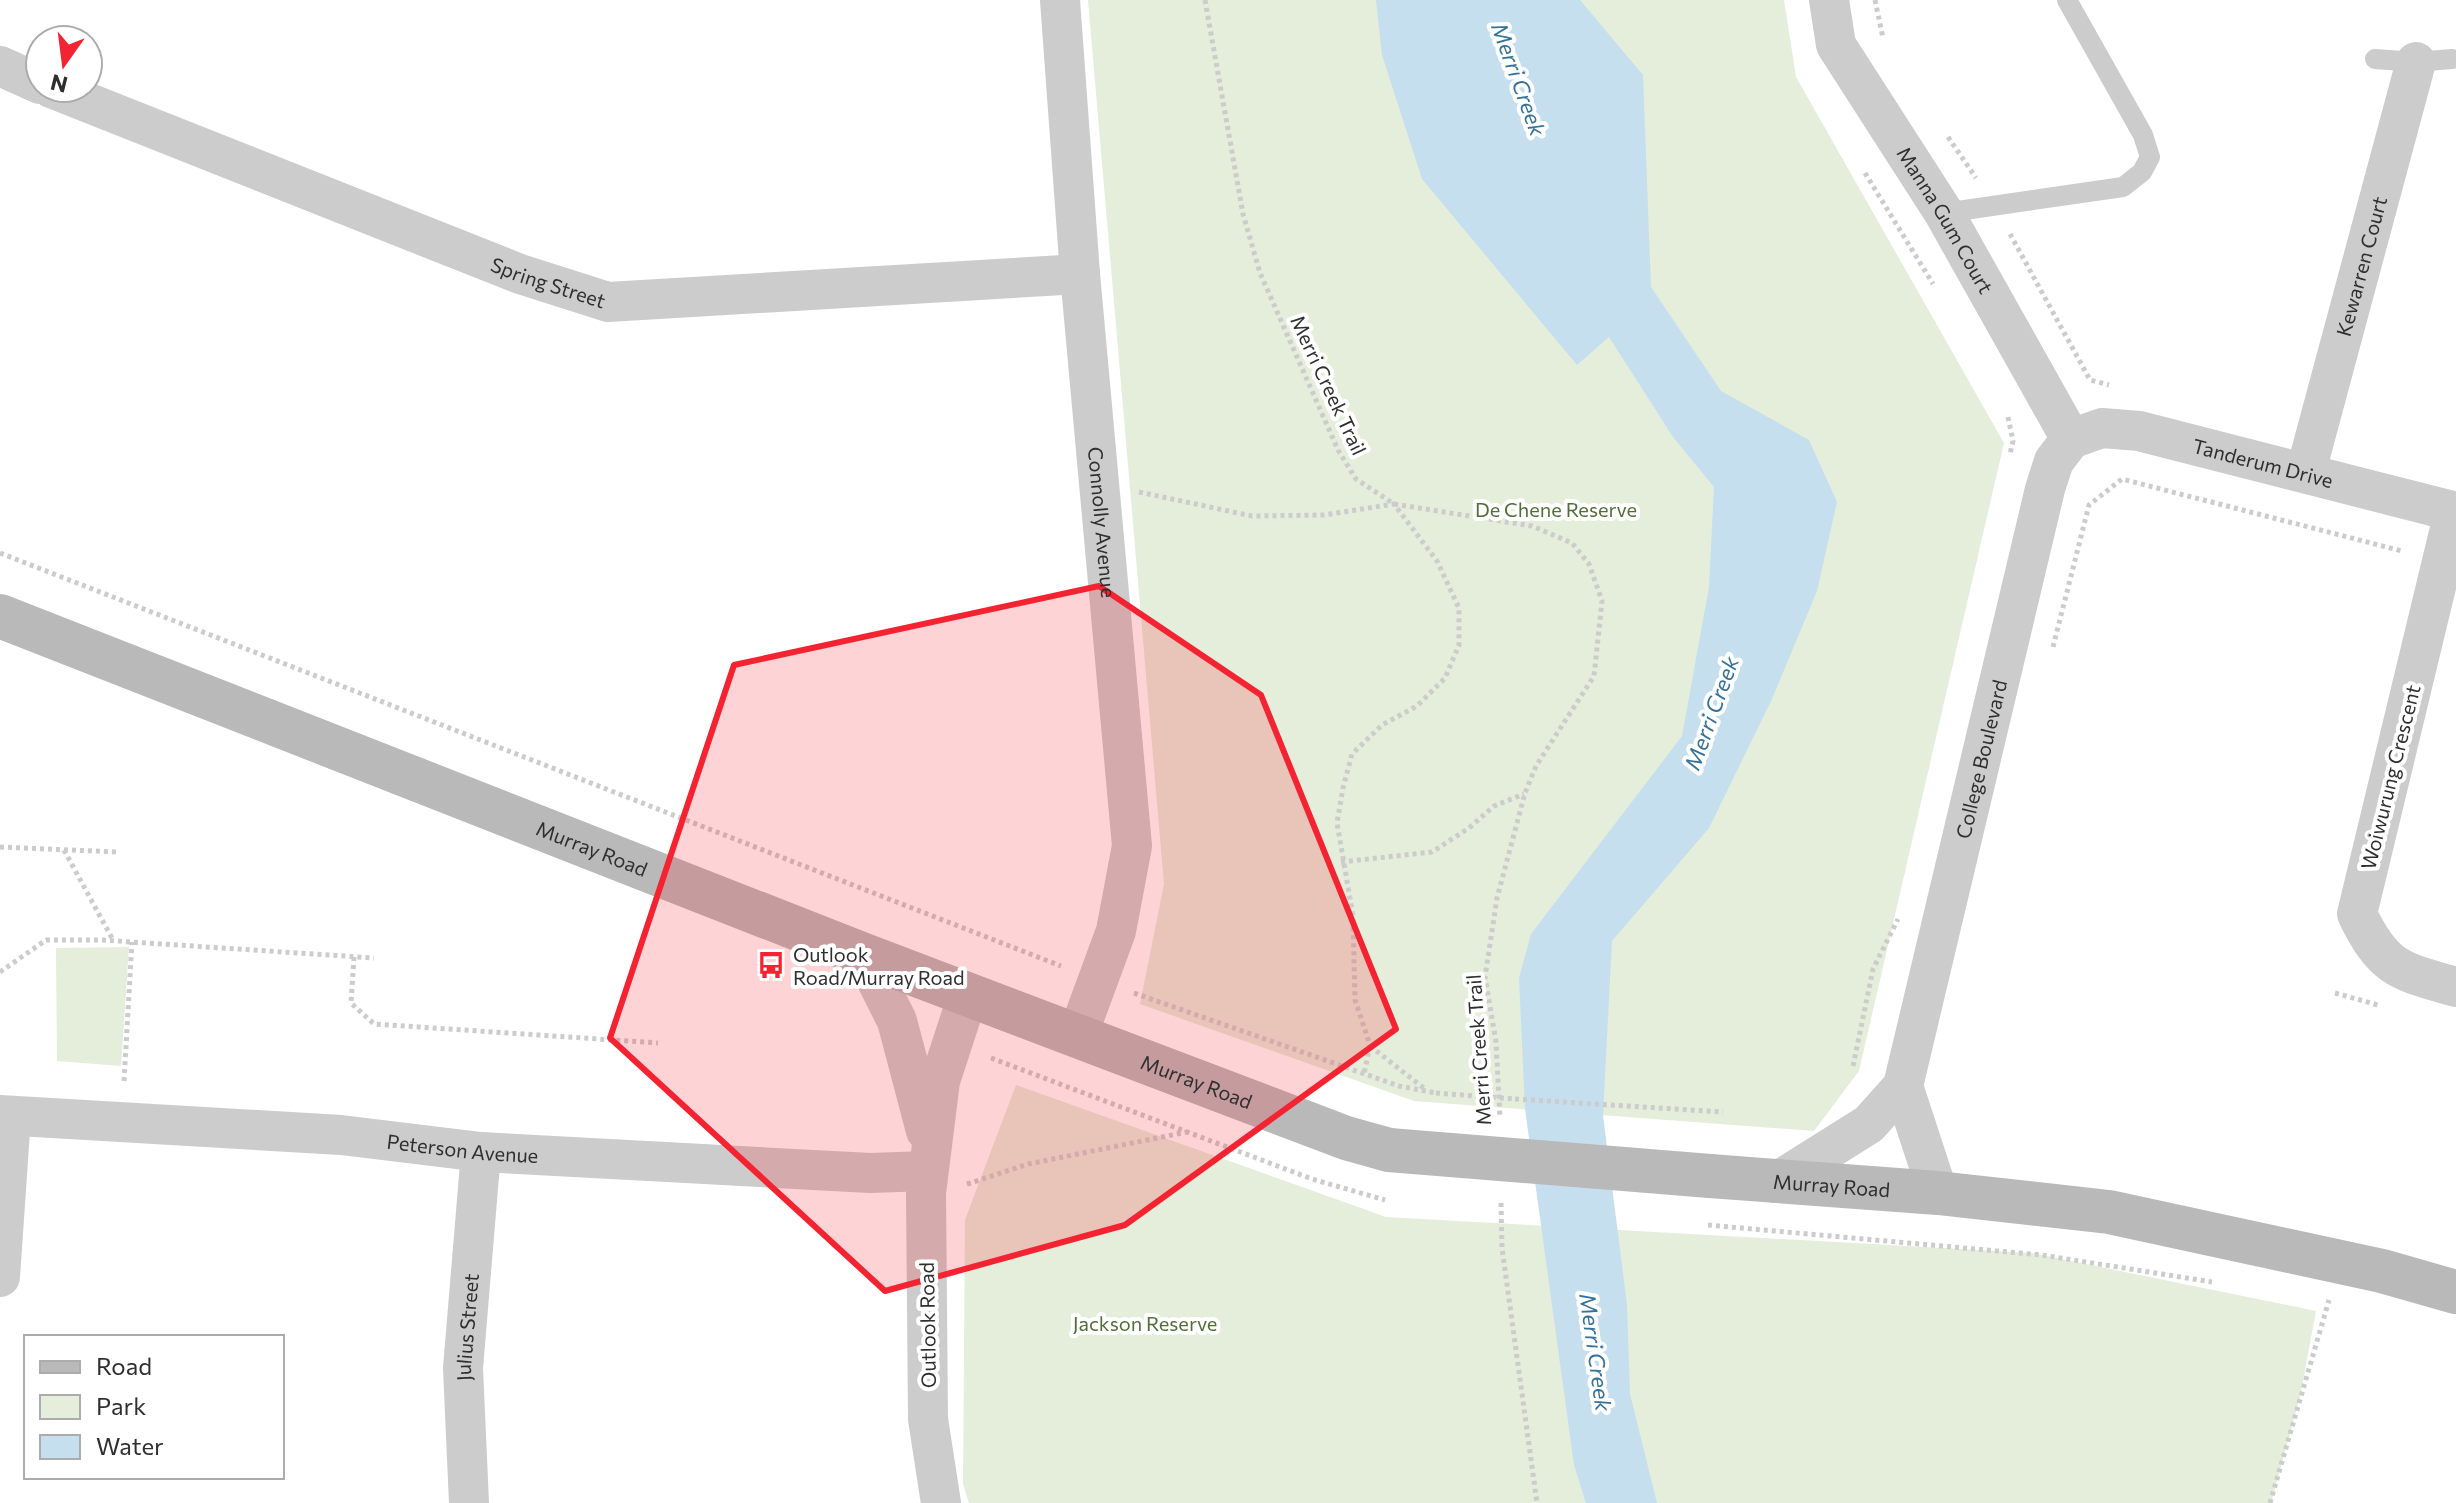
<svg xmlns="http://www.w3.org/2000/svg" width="2456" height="1503" font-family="Commissioner,sans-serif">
  <rect width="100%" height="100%" fill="#fff"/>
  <path fill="#e5eddb" d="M1088 0H1784L1796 77 2004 443 1859 1071 1814 1131 1414 1101 1140 1004 1164 884Z
    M129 947 121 1066 57 1061 56 948Z
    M1016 1085 1386 1217 2032 1253 2316 1311 2300 1397 2271 1503H969L963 1484 965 1220Z"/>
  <path fill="#c6dfef" d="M1376 0H1580L1643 75 1651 287 1721 391 1809 440 1837 502 1817 591 1772 699 1709 828 1612 941 1603 1115 1627 1305 1630 1394 1657 1503H1586L1574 1465 1525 1109 1519 978 1531 934 1682 736 1709 587 1714 487 1673 437 1609 337 1577 365 1422 179 1382 55Z"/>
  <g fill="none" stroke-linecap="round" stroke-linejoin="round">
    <path stroke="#ccc" stroke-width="5" stroke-dasharray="4 4" stroke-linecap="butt" d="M1205 0 1243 214 1260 273 1338 450 1356 479 1394 504 1532 526 1572 543 1589 564 1602 601 1594 676 1536 766 1525 793 1497 898 1485 977 1496 1042 1500 1117
      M1875 0 1883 38
      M1948 137 1976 178
      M1865 173 1933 284
      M2010 234 2090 380 2109 385
      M2008 417 2013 441 2010 454
      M1139 492 1252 516 1324 515 1394 504 1437 561 1459 608V645L1445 678 1417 706 1382 725 1352 754 1343 788 1337 823 1353 916 1355 1000 1370 1045 1364 1074
      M0 553 1061 966
      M2053 647 2089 505 2122 479 2402 551
      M0 847 117 852
      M64 850 113 940
      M1341 862 1432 852 1469 828 1494 806 1524 794
      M354 957 351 1003 374 1024 658 1043
      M0 972 46 940H101L374 958
      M1134 993 1399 1086 1436 1093
      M2335 993 2378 1005
      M1370 1046 1425 1089
      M991 1058 1312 1179 1385 1200
      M1853 1066 1873 969 1898 919
      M124 1081 132 942
      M1515 1099 1723 1112
      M967 1184 1028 1164 1187 1132
      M1501 1203 1502 1248 1537 1503
      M1708 1225 2042 1255 2212 1282
      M2270 1503 2329 1300"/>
    <path stroke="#ccc" stroke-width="20" d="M2375 59 2416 62 2452 59
      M1944 213 2123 187 2142 172 2150 157 2143 135 2067 0"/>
    <g stroke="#ccc" stroke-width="40">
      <path id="s1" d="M1060 0 1080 274 1132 846 1116 931 1077 1037"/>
      <path id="s2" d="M1829 0 1836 45 1944 213 2071 439"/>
      <path d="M0 66 40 84"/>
      <path id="s3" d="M51 88 520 274 608 302 1080 274"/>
      <path id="s4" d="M2071 439 2102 428 2139 431 2456 512"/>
      <path id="s5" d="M2306 471 2416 62"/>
      <path d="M2454 512 2357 914C2384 970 2400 971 2456 987"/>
      <path d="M864 955 897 1021 926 1131"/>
      <path d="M1903 1086 1938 1193"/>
      <path id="s6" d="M0 1115 341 1135 481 1152 870 1173 927 1171"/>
      <path id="s7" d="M1775 1183 1869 1124 1903 1086 2045 489 2054 461 2071 439"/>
      <path d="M0 1277 11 1116"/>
      <path id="s8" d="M469 1503 463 1368 481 1152"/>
      <path d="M941 1503 928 1419 926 1193 940 1081 968 995"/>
    </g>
    <g stroke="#b9b9b9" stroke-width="44">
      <path id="s9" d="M0 616 864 955 1346 1138 1389 1150"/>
      <path id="s10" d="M1710 1176 1938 1193 2109 1212 2382 1271 2456 1292"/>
    </g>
    <path stroke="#ccc" stroke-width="5" stroke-dasharray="4 4" stroke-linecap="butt" d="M1436 1093 1515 1099"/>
    <path stroke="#b9b9b9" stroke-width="44" d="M1389 1150 1710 1176"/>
  </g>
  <path fill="#f42331" fill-opacity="0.2" stroke="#f42331" stroke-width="6" stroke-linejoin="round" d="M1099 586 1261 695 1396 1029 1125 1225 885 1291 610 1038 734 665Z"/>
  <defs>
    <g id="bus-bare" transform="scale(2.16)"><path d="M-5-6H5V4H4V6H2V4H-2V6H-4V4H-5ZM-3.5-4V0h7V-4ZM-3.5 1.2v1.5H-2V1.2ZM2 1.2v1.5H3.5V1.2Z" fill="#f42331" stroke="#fff" stroke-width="2.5" paint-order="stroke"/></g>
  </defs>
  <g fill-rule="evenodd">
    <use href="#bus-bare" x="771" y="965"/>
  </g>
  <g text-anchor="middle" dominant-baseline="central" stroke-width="8" stroke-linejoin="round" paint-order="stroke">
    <g font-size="20" fill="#2f2f2f" stroke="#fff">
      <text stroke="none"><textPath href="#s2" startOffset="252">Manna Gum Court</textPath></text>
      <text stroke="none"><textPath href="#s5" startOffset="212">Kewarren Court</textPath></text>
      <text stroke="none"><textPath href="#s3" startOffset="534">Spring Street</textPath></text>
      <text transform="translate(1329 385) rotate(65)">Merri Creek Trail</text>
      <text stroke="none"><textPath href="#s4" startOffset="198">Tanderum Drive</textPath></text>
      <text stroke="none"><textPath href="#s1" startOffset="524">Connolly Avenue</textPath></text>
      <text stroke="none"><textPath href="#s7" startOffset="498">College Boulevard</textPath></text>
      <text transform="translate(2390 777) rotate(-76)">Woiwurung Crescent</text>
      <text stroke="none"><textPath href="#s9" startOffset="636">Murray Road</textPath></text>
      <text transform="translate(1478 1050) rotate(-94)">Merri Creek Trail</text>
      <text stroke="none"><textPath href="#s9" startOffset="1284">Murray Road</textPath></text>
      <text stroke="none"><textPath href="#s6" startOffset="464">Peterson Avenue</textPath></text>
      <text stroke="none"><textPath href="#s10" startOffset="122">Murray Road</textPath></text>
      <text transform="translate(927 1325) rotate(-91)">Outlook Road</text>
      <text stroke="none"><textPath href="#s8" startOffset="176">Julius Street</textPath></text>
    </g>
    <g font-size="20" fill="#516e38" stroke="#fff">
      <text x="1556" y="509">De Chene Reserve</text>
      <text x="1145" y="1323">Jackson Reserve</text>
    </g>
    <g font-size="20" fill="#2f2f2f" stroke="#fff" text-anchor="start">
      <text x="793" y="954">Outlook<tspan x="793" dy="23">Road/Murray Road</tspan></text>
    </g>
    <g font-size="22" font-style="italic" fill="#357198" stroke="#fff">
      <text transform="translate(1519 79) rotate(70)">Merri Creek</text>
      <text transform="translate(1711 713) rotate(-70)">Merri Creek</text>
      <text transform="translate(1596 1352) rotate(82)">Merri Creek</text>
    </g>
  </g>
  <rect x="24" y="1335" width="260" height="144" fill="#ffffff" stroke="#acacac" stroke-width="2"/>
  <rect x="40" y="1361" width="40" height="12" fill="#b9b9b9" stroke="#acacac" stroke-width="2"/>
  <text x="96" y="1375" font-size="24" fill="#2f2f2f">Road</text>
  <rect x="40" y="1395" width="40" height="24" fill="#e5eddb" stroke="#acacac" stroke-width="2"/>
  <text x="96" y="1415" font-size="24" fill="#2f2f2f">Park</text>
  <rect x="40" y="1435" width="40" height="24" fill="#c6dfef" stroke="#acacac" stroke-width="2"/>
  <text x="96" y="1455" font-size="24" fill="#2f2f2f">Water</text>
  <g transform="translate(64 64) rotate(194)"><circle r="38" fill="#ffffff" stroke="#acacac" stroke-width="2"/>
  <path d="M0-6L14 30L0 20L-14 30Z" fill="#f42331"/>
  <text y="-12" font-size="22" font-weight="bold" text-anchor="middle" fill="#2f2f2f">N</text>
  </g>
</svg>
